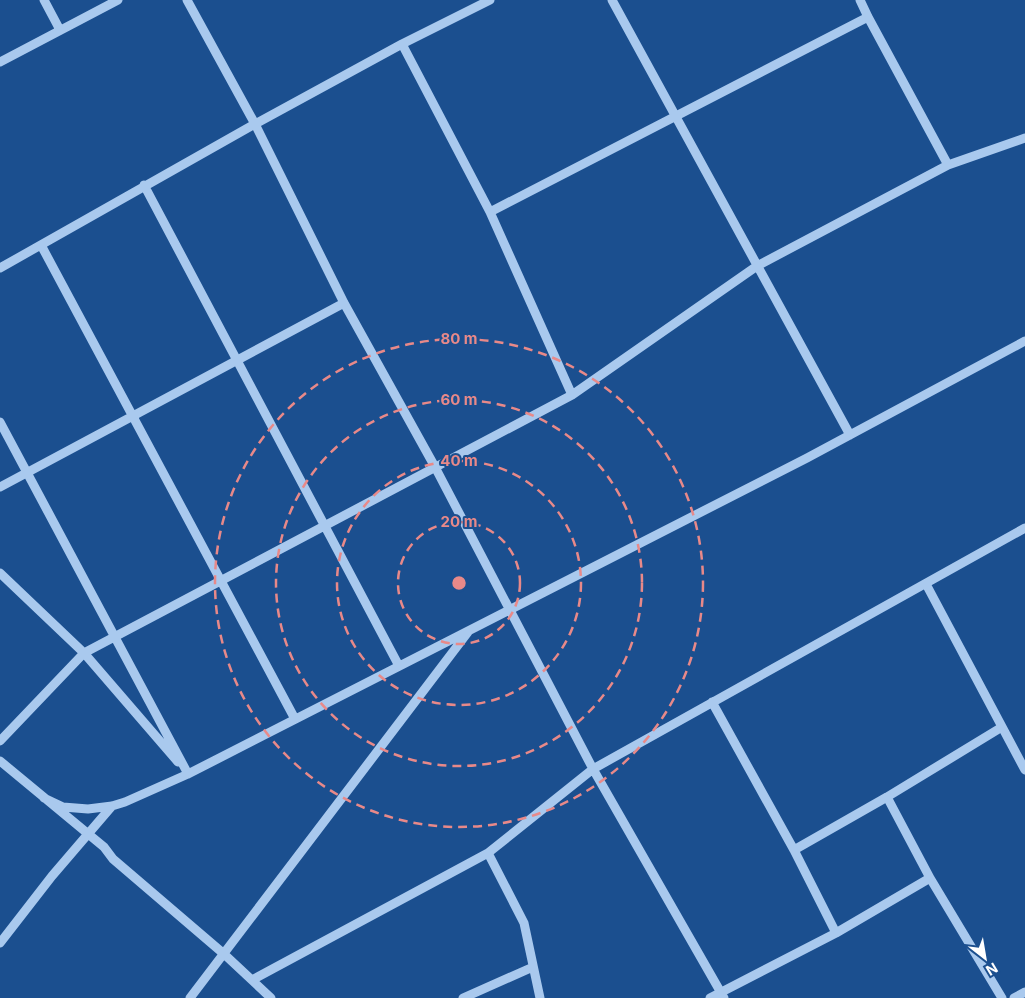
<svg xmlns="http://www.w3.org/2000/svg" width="1025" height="998" font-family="Inter,sans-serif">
  <rect width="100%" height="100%" fill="#1b4f8f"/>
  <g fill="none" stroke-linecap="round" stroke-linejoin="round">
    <path stroke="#a9c9ee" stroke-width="9" d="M44 0 60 30
      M187 0 255 124 344 303 435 467 593 769 724 998
      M612 0 850 435
      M860 0 868 17 948 165
      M402 44 490 212 572 395
      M0 62 118 0
      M144 185 399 666
      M490 212 868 17
      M41 245 295 719
      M0 268 255 124 402 44 490 0
      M0 422 188 774
      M0 487 344 303
      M0 573 84 653 178 762
      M926 584 1025 770
      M712 702 794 850 836 933
      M0 741 84 653 572 395 757 266 948 165 1025 138
      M0 761 104 847 113 859 224 954 271 998
      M887 797 930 878 1002 998
      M44 798 63 807 88 809 112 806 125 802 188 774 807 458 1025 341
      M794 850 887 797 1002 727
      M488 853 524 923 540 998
      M0 943 52 876 112 806
      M252 980 488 853 593 769 1025 528
      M190 998 468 632
      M463 998 533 967
      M710 998 836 933 930 878
      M1014 998 1025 992"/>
  </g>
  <g fill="none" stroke="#e88989" stroke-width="2.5" stroke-dasharray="9 6">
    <circle cx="459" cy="583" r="61"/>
    <circle cx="459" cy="583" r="122"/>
    <circle cx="459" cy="583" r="183"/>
    <circle cx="459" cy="583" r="244"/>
  </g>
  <circle cx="459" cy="583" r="8" fill="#e88989" stroke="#1b4f8f" stroke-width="2.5"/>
  <g font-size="15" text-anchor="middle" font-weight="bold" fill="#e88989" stroke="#1b4f8f" stroke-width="4" stroke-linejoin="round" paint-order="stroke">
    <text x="459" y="344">80 m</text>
    <text x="459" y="405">60 m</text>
    <text x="459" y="466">40 m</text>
    <text x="459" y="527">20 m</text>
  </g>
  <g transform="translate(985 958) rotate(149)" stroke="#1b4f8f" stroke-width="4" paint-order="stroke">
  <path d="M0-4L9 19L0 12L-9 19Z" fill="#ffffff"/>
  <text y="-8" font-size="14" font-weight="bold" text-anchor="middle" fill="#ffffff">N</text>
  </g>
</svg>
